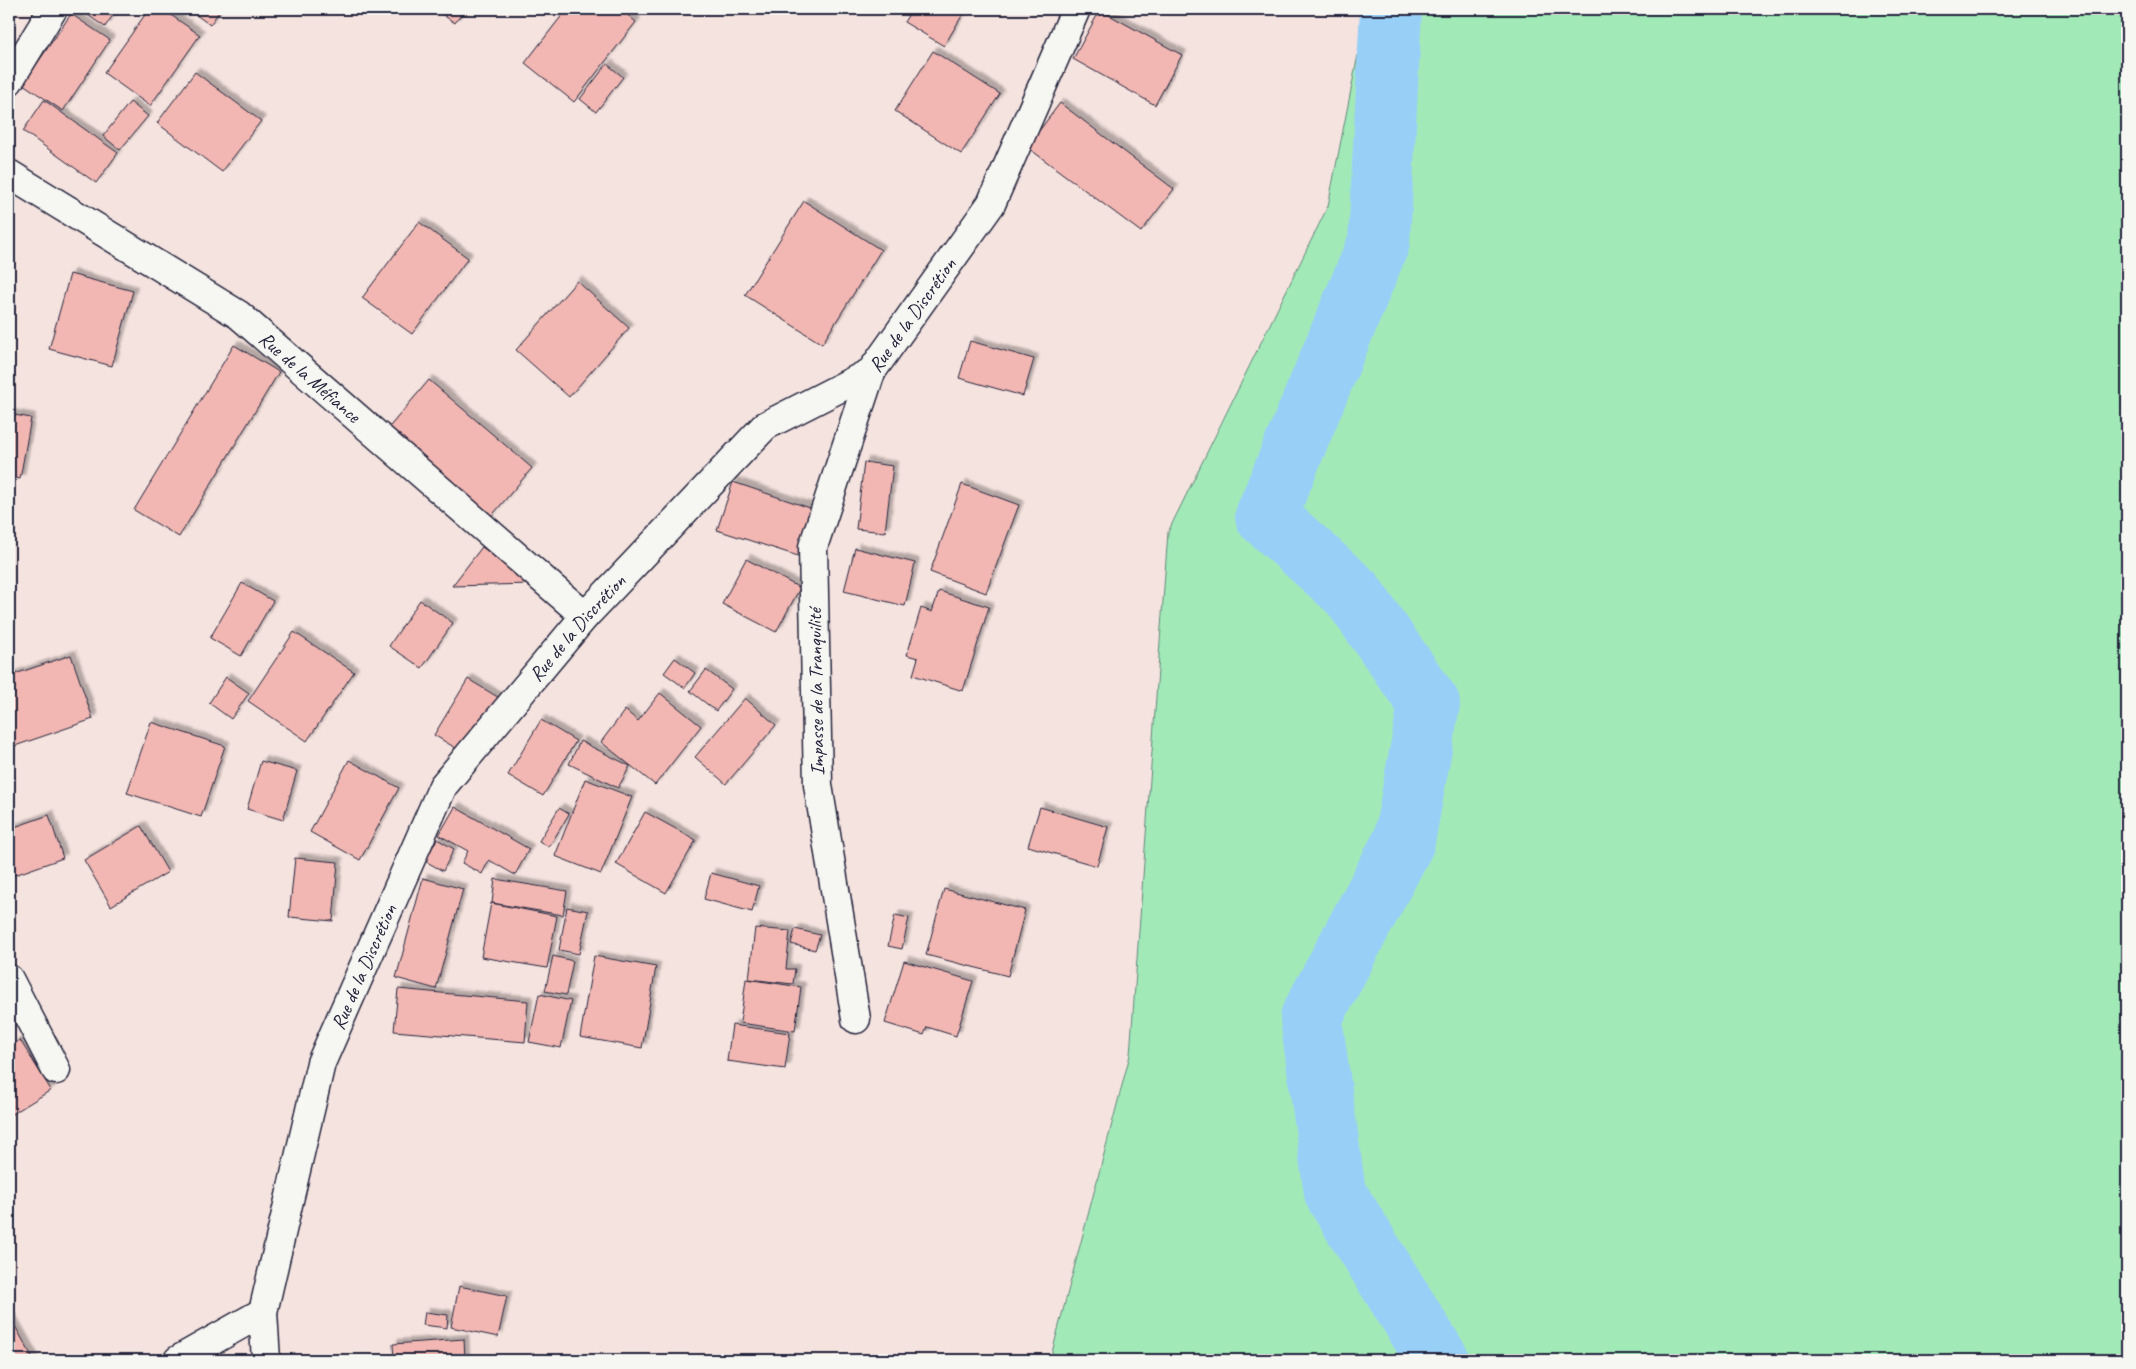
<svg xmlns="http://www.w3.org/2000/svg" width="2136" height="1369" font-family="Caveat,sans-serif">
  <defs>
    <filter id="shadow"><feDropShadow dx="4.5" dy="-4.5" stdDeviation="1" flood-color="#0004"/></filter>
  </defs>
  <rect width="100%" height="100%" fill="#f5e3df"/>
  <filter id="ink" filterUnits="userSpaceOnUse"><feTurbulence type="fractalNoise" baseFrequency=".02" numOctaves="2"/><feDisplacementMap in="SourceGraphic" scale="10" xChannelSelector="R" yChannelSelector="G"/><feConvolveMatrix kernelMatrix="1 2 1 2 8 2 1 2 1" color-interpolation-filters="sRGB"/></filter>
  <g filter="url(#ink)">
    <path fill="#a1eab8" stroke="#62867a" d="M1367 9H2127V1360H1050L1130 1055 1168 532 1328 206Z"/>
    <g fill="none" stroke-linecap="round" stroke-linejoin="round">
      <path stroke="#98cff7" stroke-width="62" d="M1391 9 1379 242 1266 516 1352 593 1429 704 1404 841 1311 1018 1335 1193 1438 1360"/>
    </g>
    <path fill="#f2b7b2" stroke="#22223b" filter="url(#shadow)" d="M84 9H117L105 27 82 11Z
      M149 9H162L200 35 150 106 104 73Z
      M188 9H221L210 25Z
      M434 9H465L455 23Z
      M567 9H629L625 13 636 22 574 102 525 63Z
      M912 9H966L944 46 904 22Z
      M1100 10 1182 55 1155 105 1073 59Z
      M71 14 110 40 63 111 23 84Z
      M933 51 1000 94 961 154 895 111Z
      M607 64 623 77 596 112 580 99Z
      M195 72 261 121 222 172 157 123Z
      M44 100 118 153 96 183 23 131Z
      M130 102 148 116 120 150 103 136Z
      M1060 103 1174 189 1141 232 1027 147Z
      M804 201 881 250 822 344 745 295Z
      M419 222 468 258 412 334 362 298Z
      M70 274 133 291 112 366 49 349Z
      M577 281 629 328 569 397 516 350Z
      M970 341 1034 359 1023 396 959 378Z
      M234 345 279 372 179 537 134 510Z
      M429 380 532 468 489 519 386 431Z
      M9 414 31 418 20 479 9 477Z
      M864 462 893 466 885 532 856 529Z
      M733 482 816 510 801 557 717 530Z
      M962 484 1019 505 986 593 930 572Z
      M482 547 532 584 452 586Z
      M855 548 915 563 905 606 844 591Z
      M746 559 800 588 776 632 722 604Z
      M242 583 273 601 241 656 210 638Z
      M939 591 989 607 963 691 913 675 918 658 907 655 921 608 932 612Z
      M420 600 453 623 422 668 389 646Z
      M294 632 354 672 307 741 248 701Z
      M71 655 93 719 9 748V676Z
      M675 658 695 673 685 688 664 673Z
      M706 670 732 689 716 711 690 691Z
      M226 677 249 693 231 719 209 703Z
      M468 679 501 699 467 755 434 735Z
      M660 693 701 726 655 785 601 742 625 710 638 721Z
      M745 698 776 725 726 784 695 757Z
      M541 720 576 741 543 796 508 775Z
      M151 722 225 746 201 817 127 793Z
      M580 741 630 766 618 788 569 764Z
      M349 760 399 788 360 860 310 832Z
      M261 761 297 771 283 820 247 809Z
      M585 779 632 797 601 874 555 856Z
      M455 807 529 849 515 875 489 860 482 874 462 863 468 851 439 835Z
      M1040 807 1108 827 1097 866 1028 846Z
      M559 808 569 814 549 847 539 841Z
      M645 812 696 840 666 893 616 864Z
      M49 815 63 858 9 877V829Z
      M141 826 168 872 111 906 84 860Z
      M437 839 454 849 443 871 425 861Z
      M295 858 338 862 333 921 289 917Z
      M711 873 759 886 752 912 704 899Z
      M423 878 463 889 436 989 396 978Z
      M495 879 567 891 563 915 492 903Z
      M944 889 1025 910 1008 976 926 955Z
      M491 903 557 916 547 968 481 957Z
      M567 907 588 911 579 954 559 950Z
      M895 915 909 918 902 949 888 946Z
      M755 928 790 931 786 969H795L793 984 749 979Z
      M795 929 820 935 815 950 791 944Z
      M553 956 573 961 566 995 545 991Z
      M594 956 656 967 642 1048 580 1037Z
      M904 961 973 981 956 1036 927 1027 924 1035 885 1023Z
      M746 979 801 987 795 1031 740 1023Z
      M398 989 528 1001 525 1042 394 1031Z
      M539 994 571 1001 561 1048 529 1042Z
      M732 1025 790 1033 785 1069 727 1061Z
      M20 1040 51 1090 9 1116V1047Z
      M459 1286 507 1296 498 1337 451 1327Z
      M425 1312 448 1315 447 1328 423 1325Z
      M10 1317 34 1360H9V1318Z
      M464 1339 465 1360H394L393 1344Z"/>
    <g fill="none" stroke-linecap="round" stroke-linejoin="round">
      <g stroke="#22223b" stroke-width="31">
        <g id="minor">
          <path d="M9 81 53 9"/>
          <path id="s1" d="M9 174 239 315 585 616"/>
          <path d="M9 979 56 1070"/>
          <path d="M856 1019 818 785 813 547 871 372"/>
          <path d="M178 1360 263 1312"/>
          <path id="s2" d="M266 1360 263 1312 321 1063 443 786 585 616 765 426 871 372 991 204 1076 9"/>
        </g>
      </g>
      <use href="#minor" stroke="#f6f6f2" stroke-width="28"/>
    </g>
  </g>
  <g text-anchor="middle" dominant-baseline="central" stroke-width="4.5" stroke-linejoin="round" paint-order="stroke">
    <g font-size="20" fill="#22223b" stroke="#f6f6f2">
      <text stroke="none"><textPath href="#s2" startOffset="1279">Rue de la Discrétion</textPath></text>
      <text stroke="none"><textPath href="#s1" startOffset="364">Rue de la Méfiance</textPath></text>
      <text stroke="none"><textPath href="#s2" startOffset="814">Rue de la Discrétion</textPath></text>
      <text transform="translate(816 692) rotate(-91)">Impasse de la Tranquilité</text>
      <text stroke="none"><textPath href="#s2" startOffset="409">Rue de la Discrétion</textPath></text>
    </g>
  </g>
  <rect width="2136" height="1369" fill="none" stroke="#f6f6f2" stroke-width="30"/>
  <rect x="15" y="15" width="2106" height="1339" fill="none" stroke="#22223b" stroke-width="2" filter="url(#ink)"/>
</svg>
